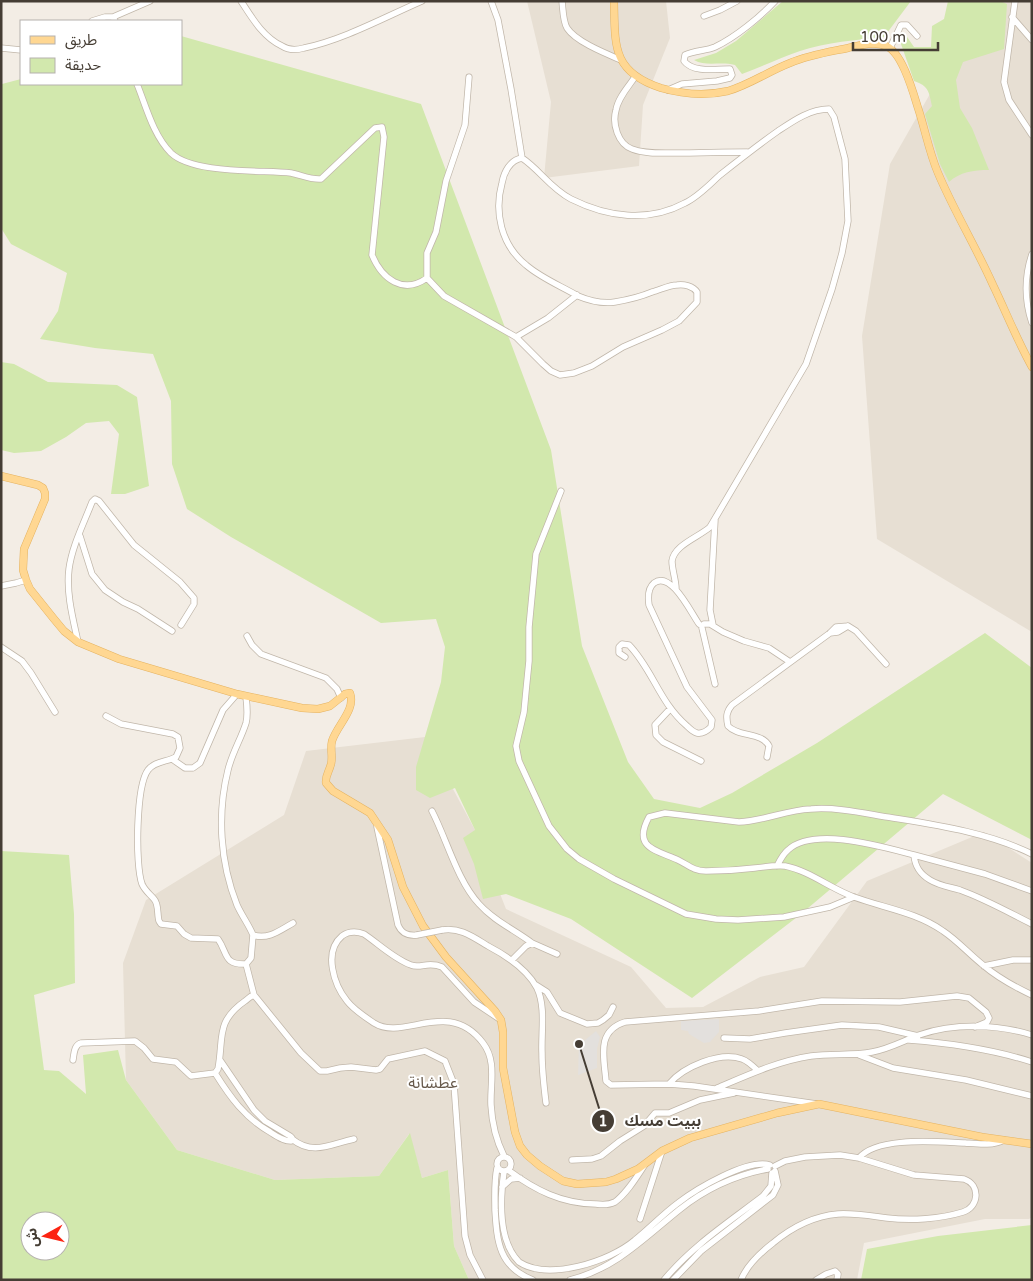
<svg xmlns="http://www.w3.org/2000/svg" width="1033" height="1281" font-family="'Varela Round','Noto Sans Arabic',sans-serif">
  <rect width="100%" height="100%" fill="#f3ede5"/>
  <path fill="#e7dfd3" d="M527 1H666L670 38 643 105 639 166 544 178 551 102Z
    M983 1H1032V632L877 539 862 336 890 164Z
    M425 737 475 830 506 909 631 967 666 1008 703 1007 760 977 804 967 867 881 984 832 1032 863V1217L1029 1219H985L864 1243 857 1280H469L454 1246 448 1170 422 1178 409 1134 379 1176 275 1180 177 1150 126 1080 123 963 146 900 284 815 306 751Z"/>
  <path fill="#d2e8ad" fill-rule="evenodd" d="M783 1H911L884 37C856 40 827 42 800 51 780 58 761 67 742 74L735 65C721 61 706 67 694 60L716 53 736 41Z
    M948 1H1000L1007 4 1004 49 963 62 956 80 960 108 972 128 989 170C973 170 960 172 949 182L940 164 925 114 932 106C929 92 929 86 914 81L901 44 905 34 914 47H931L932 26 944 19Z
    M181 36 421 104 551 450 582 646 628 762 654 799 700 808 732 793 817 743 985 633 1032 668V840L943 794 801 914 692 998 571 919 506 894 483 899 474 864 463 838 475 830 455 788 430 798 416 790V767L441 682 445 647 436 619 381 623 231 537 187 509 172 464 171 401 153 354 95 348 40 339 58 311 67 273 11 244 1 228 2 84 21 79V84H181Z
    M1 362 14 364 48 382 117 385 137 397 149 486 125 494H111L119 434 109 421 86 423 66 437 41 451 14 453 1 450Z
    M1 851 69 855 74 914 75 983 34 995 44 1070 59 1071 86 1094 83 1055 118 1050 126 1080 177 1150 275 1180 379 1176 410 1133 422 1178 448 1170 454 1246 469 1280H1ZM30 1221H60V1251H30Z
    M1032 1225V1280H861L867 1249 938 1236Z"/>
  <path fill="#e3e0dd" d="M719 1019V1032L710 1042 704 1043 689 1034 688 1031 681 1030V1021Z
    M596 1031 600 1037 597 1049V1068L578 1075 579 1045Z"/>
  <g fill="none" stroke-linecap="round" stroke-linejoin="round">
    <g stroke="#c1b7aa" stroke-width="7">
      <path id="minor" d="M241 1C252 18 263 37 282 46 288 50 297 50 304 48 343 40 385 17 422 1
        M491 1 498 20 511 89 522 158
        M562 1C563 10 563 21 567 28 576 42 607 54 621 60
        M1015 1 1004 82 1009 100 1032 135
        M704 16 720 10 737 1
        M113 17 150 1
        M1012 17 1032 40
        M92 21 105 17H113L115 21
        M1 48 21 50
        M890 48 901 25H907L917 36
        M469 77 465 125 446 181 436 232 427 253V278L444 296 516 337 543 364 551 371 560 375 574 373 592 366 623 347 662 330 679 321 697 302V292C693 286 684 284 677 285 669 285 660 290 652 292 640 297 627 300 615 302 602 304 590 301 578 296 561 286 541 278 526 265 501 245 494 212 502 183 504 172 510 160 522 158 540 170 550 188 571 199 607 217 648 223 685 203 698 197 709 185 720 175 739 160 758 145 778 131 793 121 810 109 829 109L834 117 845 159 848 221 842 253 832 289 806 364 710 527C699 537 674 545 672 561 672 570 676 580 676 589
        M635 77C628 87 618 98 616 110 612 124 618 144 632 149 645 154 661 153 674 153 699 153 723 152 747 152
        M137 84C146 106 153 135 171 153 193 174 261 170 291 173 301 175 311 180 321 179L375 128 382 127 384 137 372 255C382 279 403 295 427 278
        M668 90 682 84 717 81 730 78 732 75 730 69C716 69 693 73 684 61L685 55C695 50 706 51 715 47 736 37 760 17 775 1
        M1032 254C1024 278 1024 299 1032 323
        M516 337 548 318 577 295
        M561 491 536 554 529 627V661L526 691 524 712 516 746 519 761 549 826 567 849 579 859 614 879 686 914 716 919 738 920 784 917 830 907 854 897
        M80 536 92 574 105 590 123 602 138 609 172 631
        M1 586 16 583 26 580
        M704 624H710L723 632 744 641 769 648 790 662
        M713 625 710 610 715 520
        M848 626 856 631 886 664
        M702 628 715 684
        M247 636 252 645 261 654 326 678 337 689 341 698
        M78 642C73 619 66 593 69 569 72 546 84 523 92 502L95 499 99 501 134 545 180 582 194 598V604L181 625
        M1 647 22 661 31 673 55 712
        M625 657 619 653V647L622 644 629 645C653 670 659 702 687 726 690 729 693 732 697 733 702 734 707 731 711 727L712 720 687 687 649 605C648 598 648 588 654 583 671 570 691 613 699 624
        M246 697C247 705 248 715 246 723 241 739 232 753 228 770 217 814 220 862 237 905 242 916 249 925 253 935 269 940 280 930 293 923
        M670 709 655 725 656 735 663 742 701 761
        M106 716 121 724 173 734 178 737 180 748 176 757C167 762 155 761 148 770 136 786 135 865 142 884 145 891 150 894 154 899 159 904 157 915 159 921L161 924 177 926 184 934 191 938 218 939C228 953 223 965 246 964
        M767 757 769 746C762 732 738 737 728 726 726 717 726 712 732 705L830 633 836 627 848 626 838 632 830 633
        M172 759 185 768H193L200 763 223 710 237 694
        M432 811C447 840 457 880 479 904 494 921 515 930 532 943
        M377 827 398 925C402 934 408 936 417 935
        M1032 854C987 832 936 825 887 817 863 813 836 807 811 809 786 810 764 821 739 822L665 813 649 817C632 848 656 850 678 860 688 865 694 871 706 871 722 871 739 870 755 868 765 867 775 865 785 866 810 871 831 889 854 897 884 908 916 912 943 931 958 941 969 954 983 965 998 978 1015 987 1032 995
        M914 855 985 874 1032 891
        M777 866C780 860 783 854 788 850 814 826 883 847 914 855 915 867 920 874 930 880 940 886 950 887 960 890 985 899 1008 912 1032 924
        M442 930C460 927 473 937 488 946 507 956 527 969 537 988 546 1007 541 1033 542 1053 542 1070 544 1087 546 1103
        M512 960 526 946 532 943 557 954
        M984 966 1013 960H1032
        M536 985 547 992 560 1013 587 1024 598 1023 603 1020 609 1015 613 1007
        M254 995 301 1053 320 1071H327L340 1068 351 1067 376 1070 380 1069 388 1059 425 1051 445 1061 454 1084 465 1236 470 1255 483 1280
        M501 1020 474 1002 442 967C428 961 420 969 411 965 394 959 379 944 364 934 356 931 349 931 342 936 323 952 334 985 347 1001 354 1010 365 1017 374 1023 404 1042 448 997 483 1043 497 1061 490 1084 491 1105 492 1123 496 1140 504 1156
        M724 1038 750 1039 785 1033 842 1025 879 1027 918 1036
        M909 1040C947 1043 995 1050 1032 1062
        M859 1055 893 1068 966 1080 1032 1096
        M73 1060C74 1054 74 1045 81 1043L135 1041 144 1048 153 1059 176 1062 191 1076 215 1073 218 1069C224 1038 215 1022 245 1001 248 999 250 996 254 995L246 964 251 958 253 935
        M220 1060 254 1110 265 1121 290 1136 292 1138 291 1141
        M215 1073C230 1097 245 1118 270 1132 276 1136 283 1141 291 1141
        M669 1084C683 1067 720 1051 742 1059 748 1061 753 1066 758 1071
        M717 1088C748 1075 778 1061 811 1056 832 1053 852 1056 872 1052 889 1049 903 1041 919 1035 954 1023 997 1024 1032 1035
        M817 1104 694 1086 669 1084 611 1085 606 1081C604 1057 596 1031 625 1022L759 1011 822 1001 900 1002 957 996 969 998 986 1012 989 1018 987 1022 975 1027
        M292 1139C313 1156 331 1144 354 1139
        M497 1164a7 7 0 1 1 14 0a7 7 0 1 1-14 0Z
        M859 1158C877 1136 938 1142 965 1143 978 1144 992 1146 1004 1140
        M572 1160 592 1159 601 1156 620 1141 644 1126 655 1113H669L700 1100 734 1093
        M497 1168C494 1182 495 1196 495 1210 497 1242 499 1267 533 1280
        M508 1170C535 1190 562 1204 596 1204 603 1205 609 1205 615 1202 627 1193 636 1178 644 1166
        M504 1172C500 1199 498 1241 519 1262 548 1281 609 1262 635 1240 650 1228 663 1214 678 1203 696 1189 748 1158 770 1165
        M502 1187 511 1179 520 1178
        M640 1219 662 1151
        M570 1280C616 1268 643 1239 679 1210 704 1190 735 1175 768 1169
        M664 1280C692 1246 729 1222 763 1196L771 1186 772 1173
        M673 1280 701 1251 773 1195 778 1185 775 1171
        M741 1280C747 1265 760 1253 773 1243 791 1228 814 1216 838 1214 855 1213 871 1216 887 1218 911 1221 940 1219 963 1212 979 1207 981 1185 964 1179L914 1175 859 1158 840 1155 805 1157 785 1161 775 1166
        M816 1280 826 1274 835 1271 838 1274 837 1280"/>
    </g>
    <g stroke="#e5b361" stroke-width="8">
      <path id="major" d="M614 1C615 46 612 72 661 88 682 94 706 96 728 91 749 85 769 71 790 63 809 55 829 52 848 48 860 45 875 41 886 46 902 52 913 92 918 108 925 129 929 152 938 173 954 211 976 247 993 285 1006 312 1017 340 1032 367
        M1 476 38 485 43 488 45 493V499L24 549 23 570 26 580 30 589 54 619 64 631 78 642 119 659 237 694 302 708 318 709 330 706 345 694 350 693C356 710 337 725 332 741 330 749 333 757 331 764 329 772 325 776 326 783L333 791 370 813 388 840 403 887 423 926 446 957 495 1011 501 1020 503 1032V1068L515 1132 520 1146 527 1155 540 1166 563 1181 577 1184 606 1182 616 1179 638 1169 662 1151 690 1138 777 1113 819 1104 982 1137 1032 1144"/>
    </g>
    <use href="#minor" stroke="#fff" stroke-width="5.5"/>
    <use href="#major" stroke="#ffd792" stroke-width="7"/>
    <g stroke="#c1b7aa" stroke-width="7" stroke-linecap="butt">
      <path id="minor-bridge" d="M417 935 442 930"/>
    </g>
    <use href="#minor-bridge" stroke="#fff" stroke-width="5.5"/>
  </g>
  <g text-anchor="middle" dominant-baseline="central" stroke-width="4" stroke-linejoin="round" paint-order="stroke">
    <g font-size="16" fill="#685a4c" stroke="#fff">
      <text x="433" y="1083">عطشانة</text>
    </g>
  </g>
  <path fill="none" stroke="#453d34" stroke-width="2" d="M579 1044L603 1121"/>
  <g fill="#453d34" stroke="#fff" stroke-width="2">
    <circle cx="579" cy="1044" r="5"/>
    <circle cx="603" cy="1121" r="12"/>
  </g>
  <g font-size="15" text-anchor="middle" font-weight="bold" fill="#fff">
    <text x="603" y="1126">1</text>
  </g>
  <g font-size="15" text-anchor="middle" font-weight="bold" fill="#453d34" stroke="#fff" stroke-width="4" stroke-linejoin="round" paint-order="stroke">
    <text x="663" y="1126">ببيت مسك</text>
  </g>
  <rect width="1033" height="1281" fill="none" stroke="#453d34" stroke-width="5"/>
  <rect x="20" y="20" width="162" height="65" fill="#ffffff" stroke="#b5b1ae"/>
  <rect x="30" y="36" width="25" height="8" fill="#ffd792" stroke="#b5b1ae"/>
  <text x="65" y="45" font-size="15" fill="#453d34">طريق</text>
  <rect x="30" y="58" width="25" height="15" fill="#d2e8ad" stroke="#b5b1ae"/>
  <text x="65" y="70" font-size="15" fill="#453d34">حديقة</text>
  <g transform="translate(45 1236) rotate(262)"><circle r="24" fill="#ffffff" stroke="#b5b1ae"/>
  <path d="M0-4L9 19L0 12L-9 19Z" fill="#fc2412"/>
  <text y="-8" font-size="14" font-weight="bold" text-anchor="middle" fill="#453d34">ش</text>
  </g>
  <path d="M853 42v8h85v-8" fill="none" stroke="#453d34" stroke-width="2.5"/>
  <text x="860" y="42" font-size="15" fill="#453d34" stroke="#ffffff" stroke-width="4" paint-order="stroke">100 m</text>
</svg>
